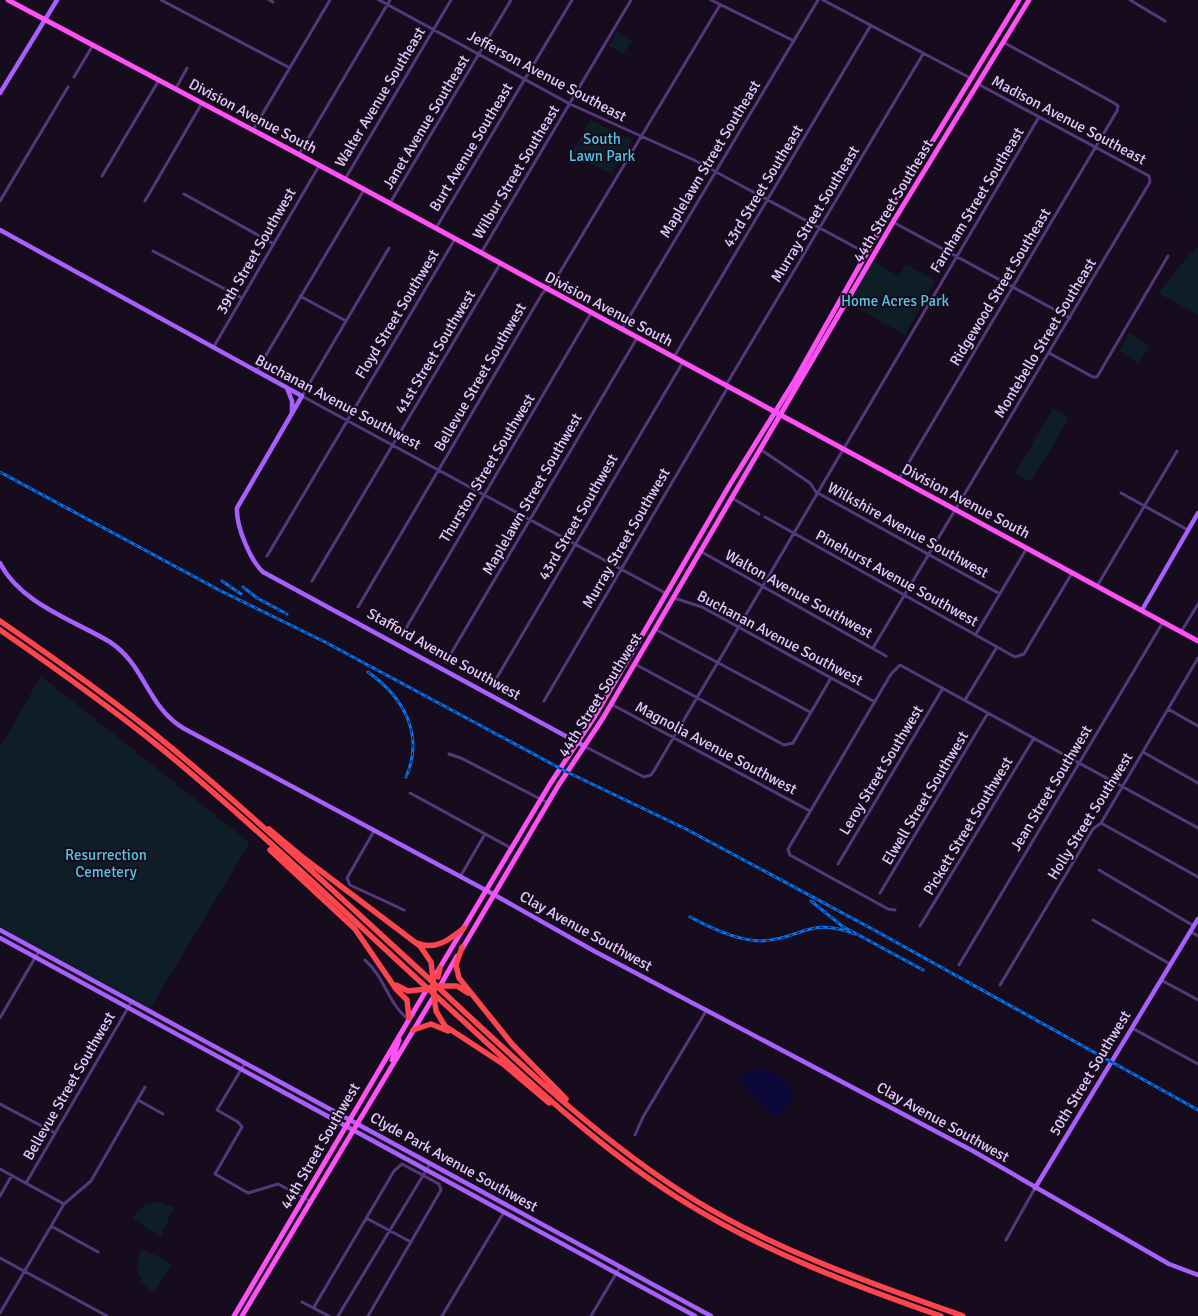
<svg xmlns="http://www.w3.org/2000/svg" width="1198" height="1316" font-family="Signika,sans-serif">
  <rect width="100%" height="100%" fill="#160c1d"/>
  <path fill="#0f1d27" d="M617 31 632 40 623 54 609 46Z
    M591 120 632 140 611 174 571 154Z
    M1196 247 1198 249V315L1158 293Z
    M873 261 899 276 906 264 935 281 905 335 849 303Z
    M1129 333 1150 346 1139 363 1120 351Z
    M1053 409 1069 418 1031 482 1015 473Z
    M41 676 250 843 150 1009 0 927V747Z
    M160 1202 174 1207 161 1236H158L132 1218 144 1205Z
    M141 1250 161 1257 172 1265 154 1293C138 1283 133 1266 141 1250Z"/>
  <path fill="#0c0939" d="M758 1067 783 1078 794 1093 785 1109 775 1119 742 1084 739 1076Z"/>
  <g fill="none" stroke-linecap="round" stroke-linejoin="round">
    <path stroke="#0c0939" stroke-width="1" d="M1198 92 1178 124 1174 137 1192 218 1198 224"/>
    <path stroke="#57377c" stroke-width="3" d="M161 0 290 68
      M269 0 273 2
      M379 0 570 104 694 160 866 253
      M711 0 794 41
      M823 0 972 79
      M1130 0 1165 21
      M74 77 93 45
      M176 88 187 68
      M253 130 330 0
      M299 154 390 0
      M102 176 159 80
      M345 179 451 0
      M184 194 274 244
      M0 201 68 87
      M145 201 202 103
      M390 203 511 0
      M893 222 1070 318
      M436 228 572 0
      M389 248 302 396 667 594
      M153 251 242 298
      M481 253 631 0
      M300 296 346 321
      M622 329 818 0
      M213 348 319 166
      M1049 353 1093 377H1097L1168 256
      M674 357 871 25
      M256 372 364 190
      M726 385 923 54
      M760 449 810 483 816 492 1000 594
      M899 479 1117 111 1118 106 1114 103 1003 42
      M1121 493 1188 530
      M732 498 759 514
      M765 517 1015 657 1024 654 1028 647 1072 573
      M700 551 886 656
      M267 556 455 239
      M312 581 500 264
      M1097 586 1177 451
      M674 598 702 607 875 702
      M358 607 542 294 557 277 720 5
      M655 629 810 712
      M1181 632 1198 604
      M976 634 1027 548
      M402 635 591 313
      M873 648 1150 182 1149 176 978 84
      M446 662 637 338
      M635 664 784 745 793 743 831 678
      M493 684 683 362
      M965 700 997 647
      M544 701 728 387
      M611 704 810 811
      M1168 709 1198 726
      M584 746 644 777 651 775 655 769 1039 117
      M1143 752 1198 783
      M449 754 461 758 548 803
      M410 793 511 848
      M1101 823 1198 877
      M374 831 347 878 350 885 404 910
      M838 864 943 688
      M1099 870 1194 926
      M460 877 485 834
      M880 893 988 713
      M895 910 888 909 790 855 788 849 891 674 900 665 1198 828
      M1093 920 1170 964
      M920 926 1034 738
      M1190 931 1198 936
      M365 960C384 976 389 1005 408 1019
      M959 965 1163 622
      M1161 980 1198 1000
      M1000 985 1093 829 1101 823 1198 658
      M0 1018 39 951
      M1132 1028 1198 1064
      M245 1063 217 1110 238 1122 242 1127 215 1174 248 1193 278 1184 310 1201
      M138 1100 163 1114
      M0 1104 55 1133
      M635 1135 643 1117 706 1011
      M0 1169 64 1204
      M26 1183 132 1001
      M0 1196 12 1175
      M366 1218 411 1242
      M51 1226 98 1252
      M1006 1240 1035 1188
      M0 1258 107 1316
      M302 1302 329 1316
      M314 1307 394 1171 402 1164 439 1184 441 1190 368 1316
      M0 1313 64 1204 91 1181 145 1087
      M338 1316 430 1164
      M442 1316 504 1212
      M591 1316 620 1267"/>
    <path stroke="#a860fd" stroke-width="4.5" d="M0 93 57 0
      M0 230 302 396 237 508C236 526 250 560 263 572L584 746
      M287 388 292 401V413
      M0 563C20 603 73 620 110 642 145 665 147 706 183 728L493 894 594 951 973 1151 1169 1264 1198 1275
      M1142 610 1198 513
      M0 930 711 1316
      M0 938 695 1316
      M1035 1188 1198 919"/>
    <path stroke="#fd51f3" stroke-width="5" d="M8 0 345 179 1198 641
      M462 949 558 786 603 718 893 222 1029 0
      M433 979 550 784 595 716 729 486 795 380 899 196 1019 0
      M440 986 457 956
      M392 1060 399 1040
      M234 1316 427 989
      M242 1316 434 996"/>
    <path stroke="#fd454d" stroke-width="5.5" d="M0 621C51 656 102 692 151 731 246 808 335 893 425 975 510 1054 594 1137 693 1199 777 1251 870 1283 963 1316
      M0 630C55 668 110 707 162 749 253 824 338 906 425 986 506 1059 585 1139 678 1198 760 1250 849 1284 941 1316
      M269 829 305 859 420 946 431 962 433 979
      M270 850 355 929 396 989 407 1000 409 1018
      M417 943C436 951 450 939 464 928
      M462 947 456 965 459 978 512 1044 566 1099
      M438 977 440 968
      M396 985 408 991 427 989
      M440 986H457L468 993
      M434 996 436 1011 445 1026 503 1064 549 1103
      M413 1030 431 1024 448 1031"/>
    <g stroke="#0272f0" stroke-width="3">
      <path id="rail" d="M0 472 219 590 325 642 567 772 686 829 876 931 1198 1110
        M222 581 241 594
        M243 587 257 598 287 614
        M368 672C403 697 425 734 406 777
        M811 901 842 926 923 970
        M690 917C711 928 738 941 762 941 802 939 809 916 855 934"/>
    </g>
    <use href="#rail" stroke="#160c1d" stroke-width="1" stroke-dasharray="4" stroke-linecap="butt"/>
    <path stroke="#fd454d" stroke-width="5.5" d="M427 989 433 986V979
      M434 996V988L440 986"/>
  </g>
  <g text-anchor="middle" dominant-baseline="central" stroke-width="4" stroke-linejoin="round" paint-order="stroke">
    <g font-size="15" fill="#e6c8fe" stroke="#160c1d">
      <text transform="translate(547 76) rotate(28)">Jefferson Avenue Southeast</text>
      <text transform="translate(380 97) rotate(-59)">Walter Avenue Southeast</text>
      <text transform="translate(253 116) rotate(28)">Division Avenue South</text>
      <text transform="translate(1069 120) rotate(28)">Madison Avenue Southeast</text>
      <text transform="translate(426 122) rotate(-59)">Janet Avenue Southeast</text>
      <text transform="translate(471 147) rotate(-59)">Burt Avenue Southeast</text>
      <text transform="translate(710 159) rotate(-59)">Maplelawn Street Southeast</text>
      <text transform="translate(516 172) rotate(-59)">Wilbur Street Southeast</text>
      <text transform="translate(763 186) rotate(-59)">43rd Street Southeast</text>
      <text transform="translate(977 200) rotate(-59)">Farnham Street Southeast</text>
      <text transform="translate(893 201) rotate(-59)">44th Street Southeast</text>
      <text transform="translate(815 214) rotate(-59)">Murray Street Southeast</text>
      <text transform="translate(256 251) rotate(-60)">39th Street Southwest</text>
      <text transform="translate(1000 287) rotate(-59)">Ridgewood Street Southeast</text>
      <text transform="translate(609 309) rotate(28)">Division Avenue South</text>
      <text transform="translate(397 314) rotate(-59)">Floyd Street Southwest</text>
      <text transform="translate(1045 338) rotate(-59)">Montebello Street Southeast</text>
      <text transform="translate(435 352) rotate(-59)">41st Street Southwest</text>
      <text transform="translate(480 377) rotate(-60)">Bellevue Street Southwest</text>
      <text transform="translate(338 402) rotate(28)">Buchanan Avenue Southwest</text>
      <text transform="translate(487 468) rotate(-59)">Thurston Street Southwest</text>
      <text transform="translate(532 494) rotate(-60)">Maplelawn Street Southwest</text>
      <text transform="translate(966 501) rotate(28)">Division Avenue South</text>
      <text transform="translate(578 517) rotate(-60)">43rd Street Southwest</text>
      <text transform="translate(908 530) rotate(29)">Wilkshire Avenue Southwest</text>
      <text transform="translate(626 538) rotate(-60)">Murray Street Southwest</text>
      <text transform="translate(897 578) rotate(29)">Pinehurst Avenue Southwest</text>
      <text transform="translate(799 594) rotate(29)">Walton Avenue Southwest</text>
      <text transform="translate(780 638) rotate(28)">Buchanan Avenue Southwest</text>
      <text transform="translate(444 654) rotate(29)">Stafford Avenue Southwest</text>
      <text transform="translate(600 695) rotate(-58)">44th Street Southwest</text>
      <text transform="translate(716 748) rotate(28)">Magnolia Avenue Southwest</text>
      <text transform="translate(881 770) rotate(-59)">Leroy Street Southwest</text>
      <text transform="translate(1051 788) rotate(-59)">Jean Street Southwest</text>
      <text transform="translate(925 798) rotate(-59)">Elwell Street Southwest</text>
      <text transform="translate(1090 816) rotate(-58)">Holly Street Southwest</text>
      <text transform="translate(968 826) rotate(-59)">Pickett Street Southwest</text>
      <text transform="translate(586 931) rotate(29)">Clay Avenue Southwest</text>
      <text transform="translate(1090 1073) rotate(-59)">50th Street Southwest</text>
      <text transform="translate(69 1086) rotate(-60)">Bellevue Street Southwest</text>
      <text transform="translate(943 1122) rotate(29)">Clay Avenue Southwest</text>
      <text transform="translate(320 1146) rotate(-60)">44th Street Southwest</text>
      <text transform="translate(454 1162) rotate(29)">Clyde Park Avenue Southwest</text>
    </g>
    <g font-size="15" fill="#56c4dd" stroke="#160c1d">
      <text x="602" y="139">South<tspan x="602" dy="17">Lawn Park</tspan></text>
      <text x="895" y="301">Home Acres Park</text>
      <text x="106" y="855">Resurrection<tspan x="106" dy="17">Cemetery</tspan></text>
    </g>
  </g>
</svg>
